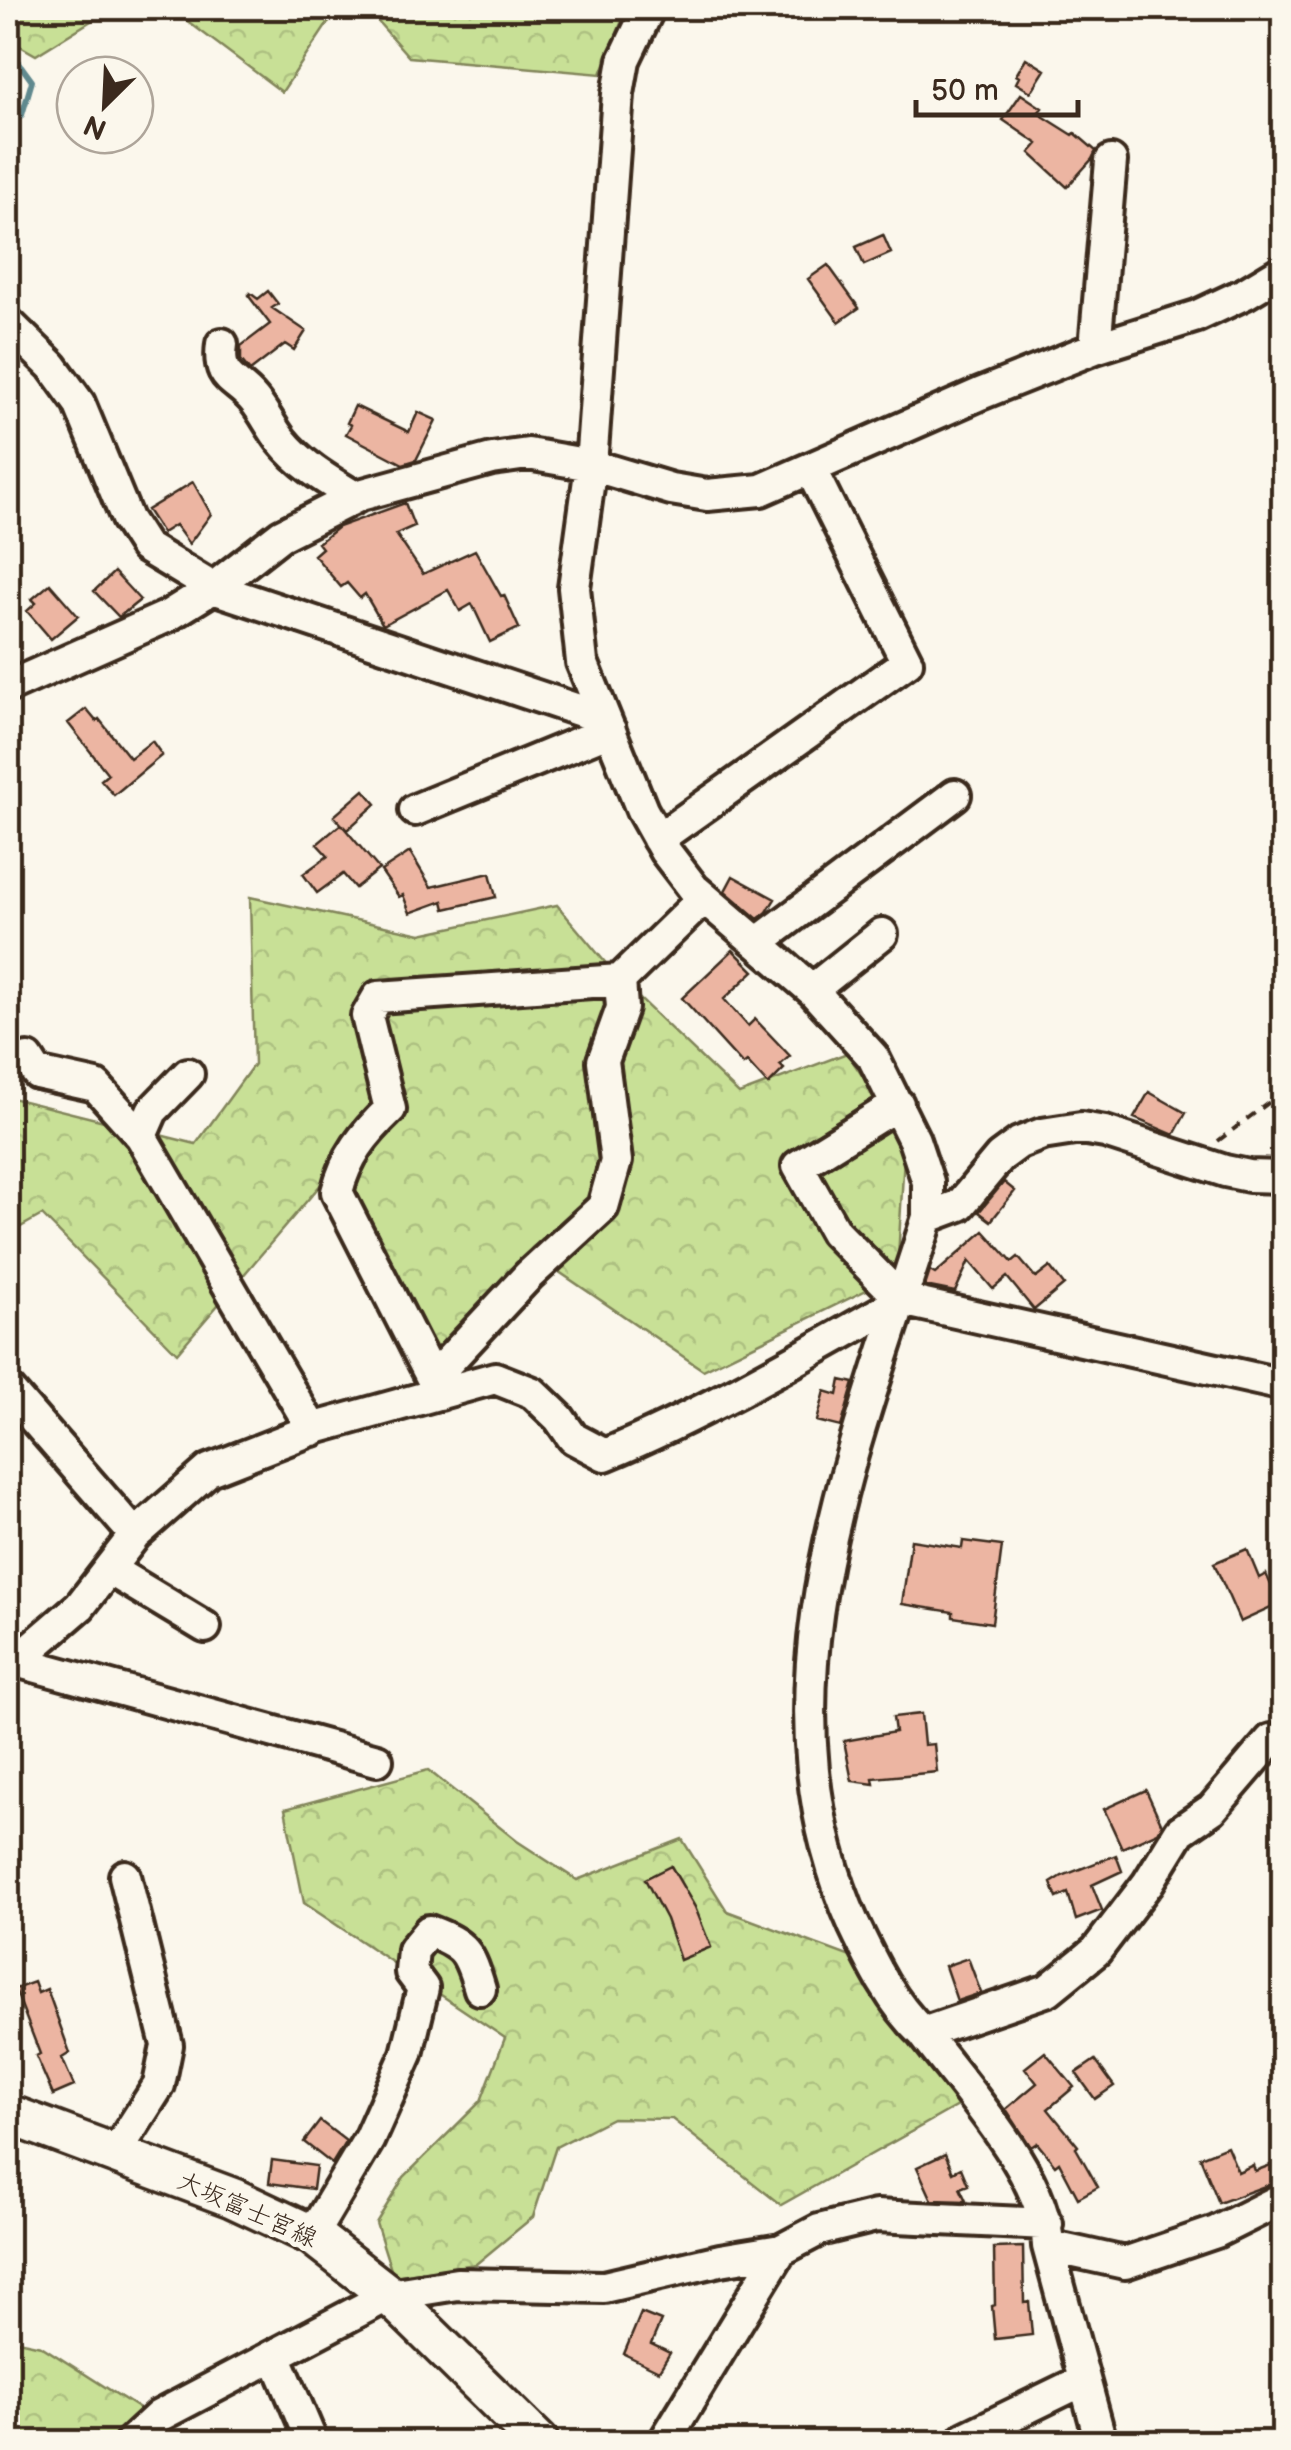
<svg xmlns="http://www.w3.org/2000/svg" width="1291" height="2450" font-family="'Balsamiq Sans','Klee One',sans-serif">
  <defs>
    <pattern id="forest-crowns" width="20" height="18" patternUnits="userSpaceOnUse" patternTransform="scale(2.5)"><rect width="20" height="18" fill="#c8e096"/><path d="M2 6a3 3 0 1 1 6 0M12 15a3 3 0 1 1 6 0" fill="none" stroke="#adc081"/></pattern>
  </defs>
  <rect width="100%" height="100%" fill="#fbf7ec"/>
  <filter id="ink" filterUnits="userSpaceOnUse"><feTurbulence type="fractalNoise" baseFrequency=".01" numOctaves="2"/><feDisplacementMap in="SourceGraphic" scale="20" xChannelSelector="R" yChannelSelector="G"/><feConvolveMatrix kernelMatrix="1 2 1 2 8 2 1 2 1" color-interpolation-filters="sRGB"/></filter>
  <g filter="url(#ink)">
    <path fill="url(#forest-crowns)" stroke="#82855a" stroke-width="2.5" d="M8 8H112L36 55 8 39Z
      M170 8H338L282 92Z
      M366 8H627L601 74 409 57Z
      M250 897 421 934 557 905 620 980 739 1094 847 1053 905 1139 897 1275 703 1370 543 1261 432 1379 323 1182 177 1353 42 1215 8 1234V1097L196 1144 254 1064Z
      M428 1770 517 1841 577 1880 682 1839 727 1911 875 1966 957 2106 781 2205 672 2119 612 2118 556 2147 533 2217 476 2264 393 2276 376 2223 404 2177 481 2101 505 2038 304 1903 285 1809Z
      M8 2339 41 2346 182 2436 205 2442H8Z"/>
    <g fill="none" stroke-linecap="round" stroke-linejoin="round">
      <path stroke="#61898e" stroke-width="6" d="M8 48 32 81 22 115 8 126"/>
    </g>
    <path fill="#ecb5a2" stroke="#3b2a1e" stroke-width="2.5" d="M1026 58 1045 70 1031 92 1016 83 1019 77 1016 75Z
      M1021 94 1042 108 1038 113 1073 135 1075 133 1096 151 1092 159 1067 187 1030 153 1038 144 1003 120Z
      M883 235 891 253 864 265 856 247Z
      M828 265 859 308 839 322 808 279Z
      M268 291 278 304 272 308 306 331 294 350 285 344 250 371 241 360V346L270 324 248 295 250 293 258 299Z
      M355 406 409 432 418 412 436 420 416 460 403 464 346 434 351 425 347 423Z
      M193 482 211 514 189 544 175 525 162 533 147 510Z
      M405 503 414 526 396 534 423 574 475 550 501 596 504 595 519 628 490 642 472 604 460 611 448 590 383 625 365 594 360 598 347 583 341 587 314 555 322 548 318 543 338 527Z
      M114 572 140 600 119 617 94 591Z
      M50 584 78 616 51 639 27 611 36 603 32 599Z
      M86 709 96 721 99 719 130 758 152 741 162 755 114 795 101 780 108 774 68 723Z
      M364 790 376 804 347 830 334 816Z
      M341 824 379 869 355 888 343 874 317 893 303 874 328 856 317 844Z
      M410 852 431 887 490 873 496 897 445 909 443 901 410 913 403 895 399 897 381 871Z
      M733 876 775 899 767 912 758 919 725 891Z
      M733 950 754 971 724 999 748 1026 755 1019 790 1056 780 1065 784 1069 768 1085 747 1062 743 1065 682 998Z
      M1149 1092 1186 1113 1174 1135 1134 1118Z
      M1004 1182 1015 1191 991 1221 979 1212Z
      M984 1231 1012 1262 1018 1257 1036 1278 1050 1267 1064 1285 1034 1310 1007 1277 993 1289 969 1261 955 1292 925 1286 930 1271 935 1274Z
      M841 1380 854 1383 841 1427 817 1421 825 1391 838 1395Z
      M911 1540 962 1548 963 1541 1002 1546 992 1623 953 1617V1612L902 1604Z
      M1247 1549 1259 1578 1266 1574 1280 1604 1240 1622 1214 1563Z
      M921 1714 924 1745 934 1744 937 1772 873 1778 874 1784 852 1781 844 1741 895 1732 893 1717Z
      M1146 1790 1162 1825 1158 1832 1122 1848 1104 1809Z
      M1116 1855 1122 1871 1092 1885 1102 1910 1076 1920 1068 1893 1057 1898 1051 1883 1062 1876Z
      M671 1866 695 1907 711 1947 680 1960 666 1919 645 1879Z
      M968 1958 981 1993 957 2001 945 1966Z
      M34 1982 38 1993 47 1989 70 2053 62 2058 74 2086 53 2095 36 2056 40 2054 15 1989Z
      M1045 2052 1074 2087 1048 2109 1078 2146 1076 2148 1098 2187 1078 2198 1059 2162 1055 2165 1037 2143 1031 2147 1006 2109 1037 2083 1025 2068Z
      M1095 2060 1114 2086 1095 2099 1076 2073Z
      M320 2121 346 2141 332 2164 304 2142Z
      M1227 2146 1238 2172 1253 2165 1255 2171 1284 2160V2179L1219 2203 1200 2157Z
      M945 2154 953 2172 961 2168 968 2185 960 2188 966 2201 932 2200 917 2167Z
      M272 2160 316 2166 313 2189 269 2183Z
      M1023 2247 1024 2303 1029 2302 1032 2335 995 2339 992 2306 995 2305 994 2248Z
      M641 2313 661 2321 651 2344 670 2353 659 2371 624 2354Z"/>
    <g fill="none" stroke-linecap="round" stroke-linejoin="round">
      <g stroke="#3b2a1e" stroke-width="38">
        <path id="minor" d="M649 8 624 60 618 94 591 465 574 588 582 662 642 810 665 851 694 889 812 990 873 1057 914 1140 928 1182V1217C856 1445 749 1690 854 1925 872 1963 892 2004 923 2033 965 2089 1046 2175 1048 2246L1101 2442
          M8 323 52 366 79 403 127 519 145 547 213 588 605 719
          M222 344C217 381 235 377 254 400 264 412 271 427 281 440 301 465 327 480 355 497
          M1095 348 1111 161
          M8 687 168 616 213 588 281 535 360 495 492 459 528 454 591 465 671 489 707 495 761 490 980 394 1095 348 1197 316 1246 293 1284 270
          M415 810 610 730
          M658 839 907 662 811 470
          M757 943 955 795
          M812 990 882 934
          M28 1059 37 1073 96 1086 141 1136
          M188 1074 152 1111 141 1136 313 1430
          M898 1104 798 1166 835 1232 902 1300 1284 1385
          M928 1217 960 1205 1000 1157 1019 1143 1042 1134 1081 1128 1105 1132 1225 1171 1249 1176 1284 1177
          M432 1379 529 1275 603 1207 616 1161 603 1061 622 1008 620 980
          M8 1389 135 1535
          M440 1394 337 1192C346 1156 364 1134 390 1109L367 1016 378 997 620 980 704 898
          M109 1569 205 1627
          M16 1661 377 1760
          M8 1668 80 1606 135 1535 209 1470 319 1427 495 1378 533 1393 559 1418 573 1438 605 1455C708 1412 805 1355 902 1300
          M923 2033 1048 1990 1096 1951 1148 1883 1180 1831 1212 1809 1271 1740H1284
          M115 2154 159 2085 167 2045 125 1876
          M312 2235 369 2139 407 2054 423 1988 411 1972 413 1950 429 1931C466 1945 469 1952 480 1989
          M1048 2246 1125 2263 1216 2232 1284 2198
          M275 2355 312 2442
          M965 2438 1084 2380
          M131 2442 159 2416 389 2295 457 2284 604 2287 720 2260 781 2250 819 2230 876 2216 1047 2224
          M664 2442 781 2250"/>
      </g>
      <g stroke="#3b2a1e" stroke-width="45">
        <path id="major" d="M8 2114 233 2198 312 2235 389 2295 539 2442"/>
      </g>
      <path stroke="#3b2a1e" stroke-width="4" stroke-dasharray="10 8" stroke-linecap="butt" d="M1218 1141 1284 1091"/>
      <use href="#minor" stroke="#fbf7ec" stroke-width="30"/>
      <use href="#major" stroke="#fbf7ec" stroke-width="38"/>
    </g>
  </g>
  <g text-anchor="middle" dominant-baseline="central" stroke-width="10" stroke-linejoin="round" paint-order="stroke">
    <g font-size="25" fill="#3b2a1e" stroke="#fbf7ec">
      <text transform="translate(247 2210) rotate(24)">大坂富士宮線</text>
    </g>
  </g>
  <rect width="1291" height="2450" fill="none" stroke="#fbf7ec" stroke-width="40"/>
  <rect x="20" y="20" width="1251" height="2410" fill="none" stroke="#3b2a1e" stroke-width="4" filter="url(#ink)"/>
  <g transform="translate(105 105) rotate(204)"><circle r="48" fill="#fbf7ec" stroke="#aea59a" stroke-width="2.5"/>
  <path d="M0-8L18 38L0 25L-18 38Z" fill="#3b2a1e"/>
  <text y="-15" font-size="28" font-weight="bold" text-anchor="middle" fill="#3b2a1e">N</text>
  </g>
  <path d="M916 100v15h162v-15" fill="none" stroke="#3b2a1e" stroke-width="5"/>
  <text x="931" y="100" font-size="30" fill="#3b2a1e" stroke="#fbf7ec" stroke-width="8" paint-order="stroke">50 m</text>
</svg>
